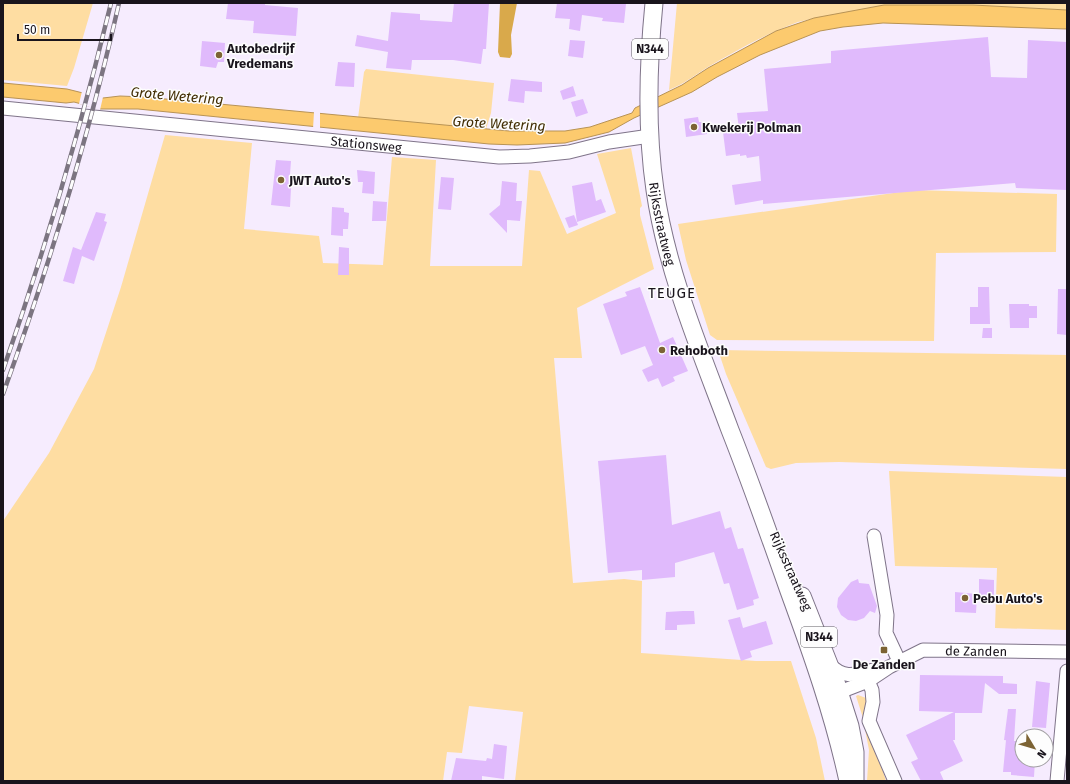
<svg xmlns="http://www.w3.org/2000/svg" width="1070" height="784" font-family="'Fira Sans',sans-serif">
  <rect width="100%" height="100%" fill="#f6ecfe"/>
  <path fill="#fedda2" d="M3 3H93L74 68 67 86 3 80Z
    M677 3H1067V10C979 5 883 0 798 22 767 33 736 51 708 67 695 75 684 84 669 90Z
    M366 69 494 83 491 113 486 129 358 118 364 72Z
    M165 135 252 143 244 229 319 236 323 263 383 265 392 157 436 160 430 266H522L529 170 540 171 567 234 616 213 597 154 631 148 642 206 640 208V215L654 269 577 308 582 358H554L573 583 624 579 642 581 641 653 756 661H791L816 738 825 781H515L523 712 469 706 462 753 447 752 443 781H3V521L49 453 94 369 121 287Z
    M914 190 1057 194 1056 252 936 253 934 341 717 340 710 335 686 260 678 224Z
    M718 350 1067 355V469L839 462 796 463 771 469 766 467 726 374Z
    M889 471 1067 477V630L995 628 997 568 895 566Z
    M858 695 866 698 867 705 863 718 856 696Z
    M869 727 886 781H867L869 750 865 729Z"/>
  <path fill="#d9a94b" d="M500 3H517L511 35 512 54 510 58 500 57 498 52Z"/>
  <path fill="#fcca6e" stroke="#b89355" d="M884 5H973L1067 10V29L883 23 843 27 820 31 760 55 717 77 692 92 634 118 609 132 565 143 517 145 489 144 138 109H100L74 102 66 103 3 97V83L67 89 103 98 120 96 144 97 509 131H565L590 127 632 113 635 108 682 85 708 68 776 31 814 18Z"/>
  <path fill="#f6ecfe" d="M82 91 103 97 100 110 79 104Z
    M314 112H320V130L313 129Z"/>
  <path fill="#e0bafc" d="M228 3H265V5L298 8 296 36 253 33 254 21 226 19Z
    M454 3H489L486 49H483L481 64 453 60H412L411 70 386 68 388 52 355 46 357 35 388 41 391 12 420 14V20L452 22Z
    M557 3 626 4 624 23 602 21 603 18 582 15 580 31 569 29 570 19 555 18Z
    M988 37 991 77 1027 78 1028 40 1067 42V190L1016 188 1015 183 763 204V200L735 205 732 185 761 181 759 156 747 158 746 155 740 156V154L726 156 723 132 739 130 737 113 768 111 764 69 831 63V51Z
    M570 40 585 41 583 58 568 56Z
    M202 41 225 43 224 62H218L216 68 200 66Z
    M338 62 355 63 354 87 335 86Z
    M511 79 542 82V92L525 91 524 103 508 101Z
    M573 86 576 96 563 100 560 91Z
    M583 99 588 113 576 117 571 102Z
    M698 117 699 122H705L707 134 686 137 684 119Z
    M276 160 291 161 289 188H291L290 207 271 205Z
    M357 170 375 172 374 194 362 193 363 182H358Z
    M441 177 454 178 451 210 438 209Z
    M502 181 517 183 516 201H522L520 221 507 220V233L489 214 500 205Z
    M592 182 596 201 601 199 606 212 577 222 572 186Z
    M373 201 387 202 386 221H372Z
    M332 207 344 208V212L349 213 348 229H343V236L331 235Z
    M96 212 106 214 104 221 107 222 94 261 82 256 74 284 63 281 73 247 81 250Z
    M574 215 578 225 569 228 565 218Z
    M339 247 349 248V275H338Z
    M640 287 660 343 673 337 688 371 673 377 675 381 662 387 658 378 648 382 642 370 653 365 645 346 621 355 603 304 627 296 625 292Z
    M978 287H989L990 324H970V307H978Z
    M1058 289H1067V335L1057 334Z
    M1009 304H1029V306H1037V318H1029V328H1010Z
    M983 328H992V338H982Z
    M666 455 672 525 720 511 725 529 731 527 738 549 743 548 759 598 753 600 754 605 737 610 729 583 724 584 714 552 675 563V577L642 580V570L608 573 598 461Z
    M858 579 859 583 869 584 877 606 875 613 870 611 864 618 856 621 848 620 841 615 837 607 838 598 851 582Z
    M979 579 994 580V597H979Z
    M955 592 977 594 976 613 955 612Z
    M683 611H694L695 624 677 625V630H665L666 612Z
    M740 617 743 628 766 621 773 644 750 651 752 657 741 661 728 620Z
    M920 675 1003 676V683L1017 684V694H999L985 683 982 713H955V740H953L963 761 940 772 944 781H921L911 762 918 759 906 735 954 712 919 711Z
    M1036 681 1050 683 1046 728 1032 727Z
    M1008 709H1016L1014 741H1022V760H1035L1034 777 1011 775V772H1003L1006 740 1012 741 1004 740Z
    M494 744 507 746 504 779 482 776V781H451L456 758 486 761 487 758 492 759Z"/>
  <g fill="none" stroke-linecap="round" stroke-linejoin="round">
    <g stroke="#7f7489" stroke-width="15">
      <g id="minor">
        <path id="s1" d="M3 108 499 157 530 156 569 152 609 142 650 136"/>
        <path d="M874 536 887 615 886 633 899 661"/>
        <path d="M829 664C844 679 854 675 873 670"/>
        <path d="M865 674 872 690 873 702 869 721 895 781"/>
        <path id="s2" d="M832 695 868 681 889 667 923 650 1067 652"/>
        <path d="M1057 781 1067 671"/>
      </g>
    </g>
    <g stroke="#7f7489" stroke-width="19">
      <g id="major">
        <path id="s3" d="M654 3C648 64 646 129 655 190 667 273 701 352 730 430 751 483 770 537 789 591 812 654 834 716 848 781"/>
        <path d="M802 596 836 682 850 726 855 752V780"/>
      </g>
    </g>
    <use href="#minor" stroke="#fff" stroke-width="13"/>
    <use href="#major" stroke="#fff" stroke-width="17"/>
    <g stroke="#7c7581" stroke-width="4.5">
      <path id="rail" d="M3 370C45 250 81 127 111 3
        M3 394C49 266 89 136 119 3"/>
    </g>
    <use href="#rail" stroke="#fdfdfd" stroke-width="3" stroke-dasharray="9" stroke-linecap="butt"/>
  </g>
  <g fill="#7c6334" stroke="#fdfdfd" stroke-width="1.5">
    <circle cx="219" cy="55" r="4"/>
    <circle cx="694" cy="127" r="4"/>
    <circle cx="281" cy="180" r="4"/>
    <circle cx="662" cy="350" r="4"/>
    <circle cx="965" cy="598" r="4"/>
    <rect x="880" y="646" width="8" height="8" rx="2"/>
  </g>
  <g text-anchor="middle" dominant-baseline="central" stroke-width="3" stroke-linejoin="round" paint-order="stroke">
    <g fill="#fdfdfd" stroke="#5d5a60" stroke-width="1">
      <rect x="632" y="39" width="36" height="20" rx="3"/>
      <rect x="801" y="627" width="36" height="20" rx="3"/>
    </g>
    <g font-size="12" font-weight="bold" fill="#19141c">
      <text x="650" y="49">N344</text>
      <text x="819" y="637">N344</text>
    </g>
    <g font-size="13" font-weight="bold" fill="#19141c" stroke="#fdfdfd" text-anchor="start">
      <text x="227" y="48">Autobedrijf<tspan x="227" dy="15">Vredemans</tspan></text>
      <text x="702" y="127">Kwekerij Polman</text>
      <text x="289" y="180">JWT Auto's</text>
      <text x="670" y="350">Rehoboth</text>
      <text x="973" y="598">Pebu Auto's</text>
      <text x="884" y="664" text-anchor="middle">De Zanden</text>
    </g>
    <g font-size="13" fill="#19141c" stroke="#fdfdfd">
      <text stroke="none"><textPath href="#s1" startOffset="365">Stationsweg</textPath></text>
      <text stroke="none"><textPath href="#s3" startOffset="222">Rijksstraatweg</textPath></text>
      <text transform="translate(791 571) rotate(66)">Rijksstraatweg</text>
      <text stroke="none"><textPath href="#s2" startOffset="155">de Zanden</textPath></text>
    </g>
    <g font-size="14" font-style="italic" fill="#422e04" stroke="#fdfdfd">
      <text transform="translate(177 96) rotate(5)">Grote Wetering</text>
      <text transform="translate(499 124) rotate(3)">Grote Wetering</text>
    </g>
    <g font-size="15" letter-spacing="1" fill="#19141c" stroke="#fdfdfd">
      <text x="672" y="293">TEUGE</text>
    </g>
  </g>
  <rect width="1070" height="784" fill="none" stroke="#19141c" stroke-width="8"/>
  <g transform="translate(1034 748) rotate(128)"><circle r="19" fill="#fdfdfd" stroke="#a2a0a3"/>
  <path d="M0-3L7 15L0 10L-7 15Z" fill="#7c6334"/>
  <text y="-6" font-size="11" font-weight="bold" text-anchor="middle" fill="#19141c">N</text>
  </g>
  <path d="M18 34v6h93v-6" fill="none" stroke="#19141c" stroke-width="2"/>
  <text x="24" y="34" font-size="12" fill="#19141c" stroke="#fdfdfd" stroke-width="3" paint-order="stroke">50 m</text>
</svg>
